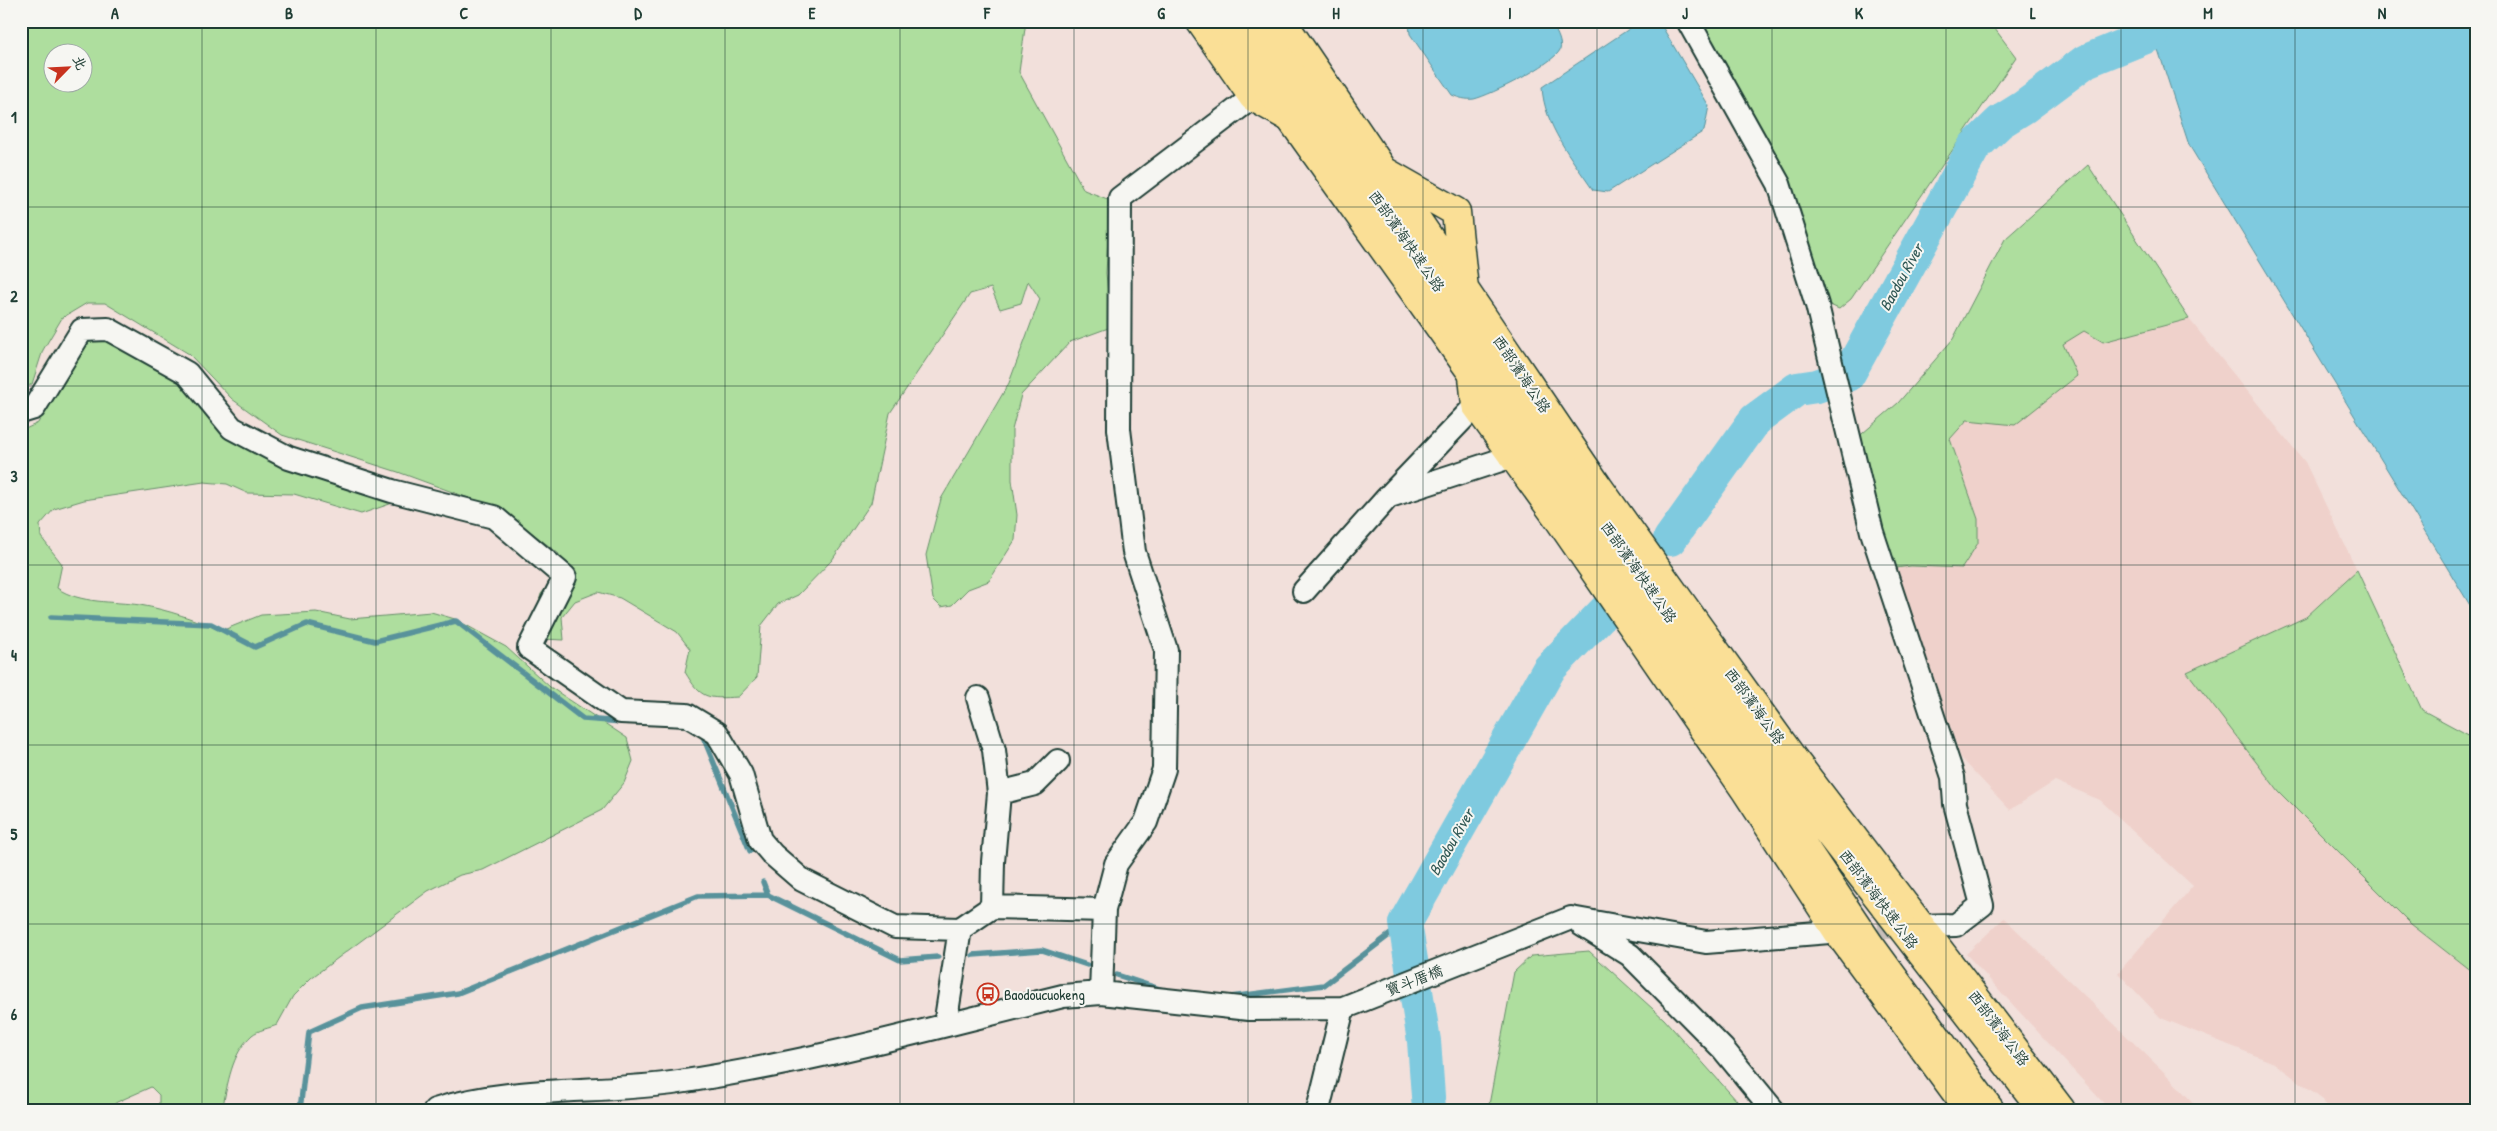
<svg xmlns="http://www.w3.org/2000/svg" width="2497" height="1131" font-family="'Patrick Hand','LXGW WenKai TC',sans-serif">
  <rect width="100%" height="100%" fill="#f2e0db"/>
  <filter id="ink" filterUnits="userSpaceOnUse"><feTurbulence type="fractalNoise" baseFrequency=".02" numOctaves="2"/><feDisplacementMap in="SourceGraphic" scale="10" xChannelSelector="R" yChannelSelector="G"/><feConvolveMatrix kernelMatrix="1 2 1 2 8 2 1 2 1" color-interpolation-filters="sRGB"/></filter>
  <g filter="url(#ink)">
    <path fill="#efd1cb" d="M2189 319 2305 462 2357 570 2306 617 2187 672 2411 924 2476 975V1110H2327L2323 1099 2274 1063 2161 1018 2118 973 2193 886 2100 800 2055 781 2010 810 1961 758 1896 568 1911 566 1962 568 1978 519 1949 439 1967 420 2015 424 2077 376 2062 344 2084 330 2103 342Z
      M2004 918 2165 1073 2200 1110H2110L1966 954Z"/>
    <path fill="#aede9e" stroke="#668e69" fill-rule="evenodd" d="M21 21H1026L1019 72 1084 190 1110 200 1106 273 1111 327 1070 342 1021 395 1012 430V480L1017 515 1015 540 989 581 968 589 952 605 941 607 933 599 926 555 941 499 1009 383 1040 299 1028 281 1021 303 1000 309 991 288 970 294 890 413 871 503 832 560 798 595 778 604 761 626 757 677 738 697C707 699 701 699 685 672L690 649 677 632 620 598 598 592 575 601 562 617 564 640 542 639 535 616 541 594 555 577 559 554 504 511 398 472 282 435 232 399 189 354 105 303H87L62 318 43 350 32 384 21 390ZM52 52H82V82H52Z
      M1697 21H1989L2016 57 1851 299 1839 309 1830 305 1824 294 1799 208Z
      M2088 165 2189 319 2103 342 2084 331 2063 344 2077 376 2015 425 1967 420 1950 439 1978 519V543L1962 568 1911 566 1896 568 1873 516 1856 439 1898 403 1953 339 2005 239Z
      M83 340H108L181 377 215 422 407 498 361 514 294 494 247 493 227 484 204 482 84 500 54 509 40 525 41 537 62 564 57 588C80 604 113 601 140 605 168 610 195 619 221 631L261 615 316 612 350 619 431 612 455 619 506 647 550 687 627 738 633 761 624 783 602 810 483 870 460 875 428 891 311 978 293 996 277 1025C270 1028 258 1030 252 1035 231 1054 228 1084 222 1110H159V1095L151 1087 117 1102 106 1110H21V431L38 423Z
      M2357 570 2422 710 2474 738 2476 975 2411 924 2279 792 2187 672 2306 617Z
      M1589 951 1664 1019 1745 1110H1488L1514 972 1531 956Z"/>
    <path fill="#7fcadf" stroke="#59929b" d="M1412 21H1551C1554 29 1563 41 1560 50 1553 64 1491 95 1474 99 1466 100 1459 98 1452 95L1410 34 1409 24Z
      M1641 21 1660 23 1709 106 1704 131 1608 192 1593 190C1572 159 1544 125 1542 87Z
      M2144 21H2476V615L2189 145 2153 34Z"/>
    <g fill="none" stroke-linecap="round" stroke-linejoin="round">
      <path stroke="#59929b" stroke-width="5.5" d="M51 617 211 624 255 647 307 624 375 641 456 621 583 719 623 722
        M702 734 750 851
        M763 882 768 895
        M973 955 1042 950 1087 965
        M1117 975 1163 990
        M1230 997 1324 985 1405 923
        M300 1110 309 1032 362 1008 458 993 698 896 768 895 900 960 938 957"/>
      <path stroke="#7fcadf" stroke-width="34" d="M1670 539 1755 420 1797 389 1817 386 1848 375 1974 147 2000 122 2024 107 2086 61 2153 34
        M1429 1110 1424 1041 1405 923 1549 669 1607 609"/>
      <path stroke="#c8bfba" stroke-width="22" stroke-dasharray="22 11" stroke-linecap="butt" d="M1845 931 1915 926"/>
      <g stroke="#1f3d34" stroke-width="26">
        <path id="minor" d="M1688 21 1779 184 1817 305 1872 532 1953 777 1955 804 1982 905 1956 925 1916 926
          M21 412 34 408 82 330 108 329 187 373 232 428 289 458 392 491 494 517 565 577 529 648 621 712 687 715 717 733 741 774 760 840 772 854 802 880 895 927 960 929
          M1390 496 1513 456
          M1304 591 1387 498 1476 405
          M978 698 994 750 999 793
          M992 907 993 862 999 793 1035 784 1058 761
          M1582 925 1630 955 1723 1049 1773 1110
          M1101 993 1104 910 1116 864 1146 822 1164 769 1166 650 1134 552 1119 429 1120 198 1253 97
          M945 1025 960 929 992 907 1104 910
          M435 1110C512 1085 600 1094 679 1082 809 1063 936 1027 1063 996L1101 993 1249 1009 1343 1008 1571 918 1706 942 1842 931
          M1318 1110 1343 1008"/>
      </g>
      <g stroke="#1f3d34" stroke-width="31">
        <path id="major" d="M1200 21 1253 97 1294 120
          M1282 21 1599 488 1689 614 1794 760 2061 1110
          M1340 146 1456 212 1476 405 1560 521 1746 791 1838 932 1969 1110"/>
      </g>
      <g stroke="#1f3d34" stroke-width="31">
        <path id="highway" d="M1221 21 1570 510 1759 780 1869 944 1990 1110
          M1254 21 1778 768 2043 1110"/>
      </g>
      <use href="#minor" stroke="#f6f6f2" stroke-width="22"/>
      <use href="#major" stroke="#fadf96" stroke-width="28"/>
      <use href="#highway" stroke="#fadf96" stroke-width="28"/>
    </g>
  </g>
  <path fill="none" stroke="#1f3d34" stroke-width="1" stroke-opacity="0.55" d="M202 21V1110M376 21V1110M551 21V1110M725 21V1110M900 21V1110M1074 21V1110M1248 21V1110M1423 21V1110M1597 21V1110M1772 21V1110M1946 21V1110M2121 21V1110M2295 21V1110M21 207H2476M21 386H2476M21 565H2476M21 745H2476M21 924H2476"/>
  <defs>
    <g id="bus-ring" transform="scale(1.125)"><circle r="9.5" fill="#f6f6f2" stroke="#c8321e" stroke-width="1.5"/><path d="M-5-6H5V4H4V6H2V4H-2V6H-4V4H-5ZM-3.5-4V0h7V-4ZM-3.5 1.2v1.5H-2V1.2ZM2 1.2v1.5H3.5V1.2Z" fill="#c8321e"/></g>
  </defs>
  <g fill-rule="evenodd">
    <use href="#bus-ring" x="988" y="994"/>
  </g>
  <g text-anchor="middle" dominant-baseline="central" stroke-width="4" stroke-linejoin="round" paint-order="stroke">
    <g font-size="15" fill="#1f3d34" stroke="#f6f6f2">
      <text transform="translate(1407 241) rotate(55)">西部濱海快速公路</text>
      <text transform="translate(1522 374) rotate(56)">西部濱海公路</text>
      <text transform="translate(1639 572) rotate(55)">西部濱海快速公路</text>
      <text transform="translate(1755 706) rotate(54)">西部濱海公路</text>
      <text transform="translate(1879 899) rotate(53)">西部濱海快速公路</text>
      <text transform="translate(1414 980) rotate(-21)">寶斗厝橋</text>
      <text transform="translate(1999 1028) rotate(53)">西部濱海公路</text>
    </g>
    <g font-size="15" fill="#1f3d34" stroke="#f6f6f2" text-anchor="start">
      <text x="1004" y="994">Baodoucuokeng</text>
    </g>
    <g font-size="16" font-style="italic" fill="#325956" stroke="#f6f6f2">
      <text transform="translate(1901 277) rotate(-61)">Baodou River</text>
      <text transform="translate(1451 842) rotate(-60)">Baodou River</text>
    </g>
  </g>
  <rect width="2497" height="1131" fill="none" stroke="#f6f6f2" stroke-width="55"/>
  <g transform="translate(68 68) rotate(66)"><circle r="24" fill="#f6f6f2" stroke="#a0aca6"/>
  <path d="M0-4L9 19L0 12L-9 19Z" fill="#c8321e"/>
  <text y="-8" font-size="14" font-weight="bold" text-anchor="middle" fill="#1f3d34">北</text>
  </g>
  <rect x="28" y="28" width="2442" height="1076" fill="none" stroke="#1f3d34" stroke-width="2"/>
  <g font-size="16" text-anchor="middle" font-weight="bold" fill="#1f3d34">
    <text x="115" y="19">A</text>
    <text x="289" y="19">B</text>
    <text x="464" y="19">C</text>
    <text x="638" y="19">D</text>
    <text x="812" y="19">E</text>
    <text x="987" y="19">F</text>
    <text x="1161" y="19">G</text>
    <text x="1336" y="19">H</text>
    <text x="1510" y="19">I</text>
    <text x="1685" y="19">J</text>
    <text x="1859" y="19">K</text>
    <text x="2033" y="19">L</text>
    <text x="2208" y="19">M</text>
    <text x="2382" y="19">N</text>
    <text x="14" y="123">1</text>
    <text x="14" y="302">2</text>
    <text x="14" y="482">3</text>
    <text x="14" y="661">4</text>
    <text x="14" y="840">5</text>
    <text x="14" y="1020">6</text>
  </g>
</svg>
